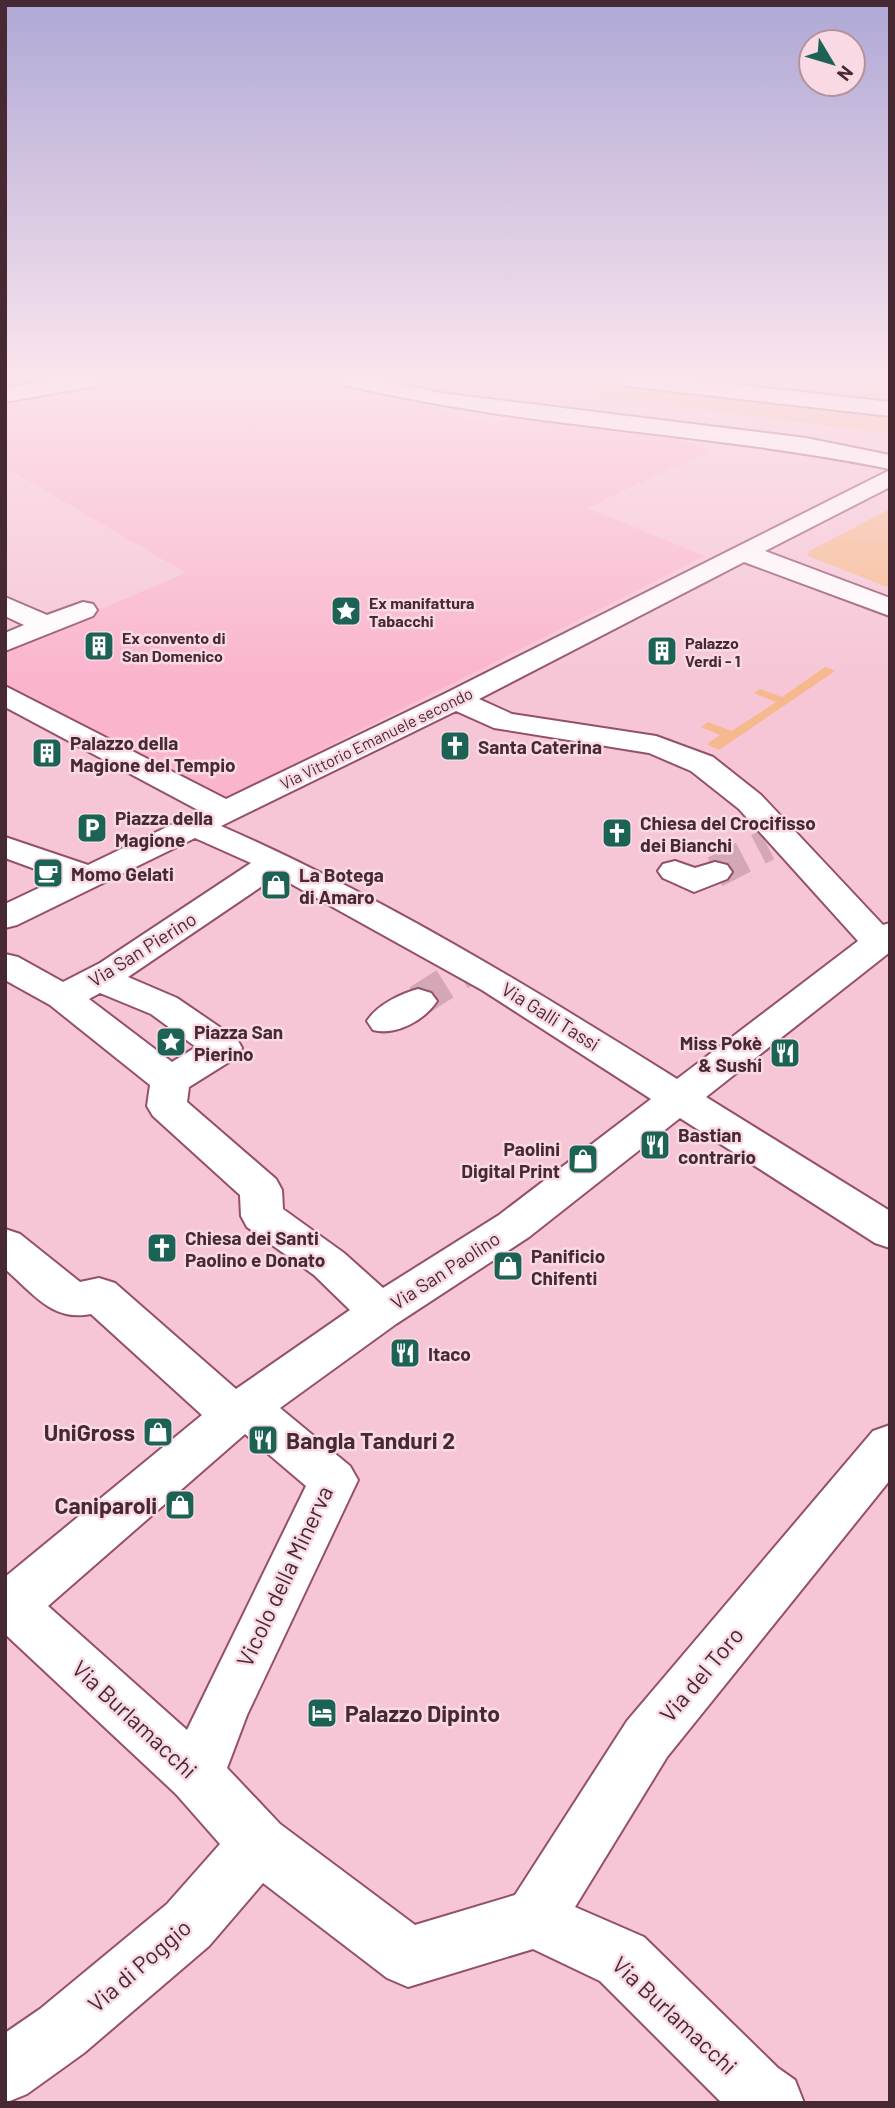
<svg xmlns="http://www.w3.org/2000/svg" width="895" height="2108" font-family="Barlow,sans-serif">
  <rect width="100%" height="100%" fill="#f6c6d6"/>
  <path fill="#fab5cd" d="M109 379 349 381 492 425 519 414 653 430 710 450 587 508 705 556 216 803 5 686V649L186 573 5 467V398Z"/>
  <path fill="#f6b98d" d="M366 379H460L444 390 467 398Z
    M469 379H772L890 393V434Z
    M890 509V588L808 556 809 551Z
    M825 667 835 671 719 750 707 744 720 735 701 727 708 722 732 731 776 702 754 693 760 689 782 697Z"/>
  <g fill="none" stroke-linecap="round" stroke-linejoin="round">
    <path fill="#f997bb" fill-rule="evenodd" d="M872 379H882L890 385V391Z"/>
    <path stroke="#d3a7b6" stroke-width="32" stroke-dasharray="32 17" stroke-linecap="butt" d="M715 872 767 845
      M418 1001 462 973"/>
    <g stroke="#94506a" stroke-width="4">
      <path id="street" d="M56 379H107L96 386 5 402V388Z
        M338 379H380L440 393 806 438 890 455V469C708 432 521 428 341 384Z
        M615 379H688L890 402V416L626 386Z
        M890 470V487L765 551 890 598V616L744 562 479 699 512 714 656 736 713 757 761 795 883 925 890 923V952L706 1097 890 1211V1248L875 1243 680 1118 529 1237 396 1324 280 1408 350 1466 358 1480 247 1715 227 1768 280 1824 415 1925 515 1895 627 1721 873 1431 890 1425V1480L667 1757 575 1907 644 1937 778 2068 795 2080 804 2103H722L600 1981 533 1949 408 1987 387 1978 263 1883 209 1946 84 2053 27 2094 5 2103V2033L40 2009 167 1904 220 1844 176 1794 5 1634V1577L202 1415 91 1314C52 1322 33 1293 5 1269V1229L20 1234 80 1282 99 1278 115 1283 236 1389 350 1310 314 1275 247 1227 241 1216 240 1195 153 1116 147 1106 150 1085 50 1005 5 980V954L18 957 63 982 100 963 251 863 195 838 17 925 5 928V904L60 878 5 858V837L88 865 200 811 5 707V686L226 799 444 694ZM456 711 494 728 649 753 691 771 739 809 858 941 677 1079C530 987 381 896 221 826ZM277 876 482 990 651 1099 499 1215 383 1288 344 1253 283 1209 282 1190 276 1179 187 1102 189 1087 237 1057 242 1048 237 1039 177 998 128 977ZM100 993 151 1014 196 1047 172 1062 89 999ZM245 1434 306 1486 187 1730 48 1606Z
        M5 597 47 615 83 602 93 604 97 610 93 616 5 651V633L24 625 5 616Z
        M675 861 695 868 715 862 727 865 732 872 727 879 694 892 663 878 658 871 663 864Z
        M418 989 431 993 437 1001C424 1021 395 1036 373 1030L367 1021C377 1005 400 994 418 989Z"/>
    </g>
    <use href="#street" fill="#fff" fill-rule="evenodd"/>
  </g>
  <linearGradient id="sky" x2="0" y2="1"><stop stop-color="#afa8d6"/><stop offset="0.56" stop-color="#fbe5ed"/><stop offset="1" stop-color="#fbe5ed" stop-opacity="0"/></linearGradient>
  <rect width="895" height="675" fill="url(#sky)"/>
  <defs>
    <g id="sight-square" transform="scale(1.575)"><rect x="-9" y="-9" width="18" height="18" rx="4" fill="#1d6355" stroke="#f9d9e3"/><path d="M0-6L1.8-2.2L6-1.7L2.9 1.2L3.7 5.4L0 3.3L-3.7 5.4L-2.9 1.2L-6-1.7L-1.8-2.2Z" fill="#fff"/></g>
    <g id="building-square" transform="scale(1.575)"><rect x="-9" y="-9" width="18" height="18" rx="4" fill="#1d6355" stroke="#f9d9e3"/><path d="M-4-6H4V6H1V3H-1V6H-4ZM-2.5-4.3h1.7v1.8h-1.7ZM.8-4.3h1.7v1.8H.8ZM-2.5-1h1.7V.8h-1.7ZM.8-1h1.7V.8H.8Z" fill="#fff"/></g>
    <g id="church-square" transform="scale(1.575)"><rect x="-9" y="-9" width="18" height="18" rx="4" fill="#1d6355" stroke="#f9d9e3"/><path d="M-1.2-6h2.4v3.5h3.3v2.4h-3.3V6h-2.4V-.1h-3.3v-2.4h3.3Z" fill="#fff"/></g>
    <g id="parking-square" transform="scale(1.575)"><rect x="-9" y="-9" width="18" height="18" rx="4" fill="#1d6355" stroke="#f9d9e3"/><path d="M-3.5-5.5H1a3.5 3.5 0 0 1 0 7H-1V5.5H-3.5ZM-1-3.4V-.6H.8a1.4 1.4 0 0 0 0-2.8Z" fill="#fff"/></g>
    <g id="cafe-square" transform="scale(1.575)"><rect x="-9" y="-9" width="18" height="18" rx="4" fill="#1d6355" stroke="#f9d9e3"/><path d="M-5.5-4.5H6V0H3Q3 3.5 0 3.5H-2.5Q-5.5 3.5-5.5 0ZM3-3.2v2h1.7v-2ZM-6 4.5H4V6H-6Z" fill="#fff"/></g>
    <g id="shop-square" transform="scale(1.575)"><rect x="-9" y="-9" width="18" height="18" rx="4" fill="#1d6355" stroke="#f9d9e3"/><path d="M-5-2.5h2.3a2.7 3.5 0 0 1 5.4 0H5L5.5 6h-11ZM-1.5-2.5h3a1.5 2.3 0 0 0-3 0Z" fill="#fff"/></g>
    <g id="restaurant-square" transform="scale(1.575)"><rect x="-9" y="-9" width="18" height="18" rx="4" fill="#1d6355" stroke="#f9d9e3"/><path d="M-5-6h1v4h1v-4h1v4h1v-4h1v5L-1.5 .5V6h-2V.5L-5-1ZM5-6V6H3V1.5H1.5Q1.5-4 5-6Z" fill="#fff"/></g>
    <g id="hotel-square" transform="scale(1.575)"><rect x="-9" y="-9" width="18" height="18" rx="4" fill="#1d6355" stroke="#f9d9e3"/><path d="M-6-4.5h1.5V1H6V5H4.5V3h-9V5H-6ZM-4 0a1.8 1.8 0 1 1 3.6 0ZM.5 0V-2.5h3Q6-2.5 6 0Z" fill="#fff"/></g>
  </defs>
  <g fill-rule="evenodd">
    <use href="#sight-square" x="346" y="611"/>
    <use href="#building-square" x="99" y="646"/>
    <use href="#building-square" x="662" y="651"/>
    <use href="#church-square" x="455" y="746"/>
    <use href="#building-square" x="47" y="753"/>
    <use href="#parking-square" x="92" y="828"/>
    <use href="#church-square" x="617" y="833"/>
    <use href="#cafe-square" x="48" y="873"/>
    <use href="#shop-square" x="276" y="885"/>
    <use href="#sight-square" x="171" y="1042"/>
    <use href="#restaurant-square" x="785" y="1053"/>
    <use href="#restaurant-square" x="655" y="1145"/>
    <use href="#shop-square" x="583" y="1159"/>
    <use href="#church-square" x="162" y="1248"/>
    <use href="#shop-square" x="508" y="1266"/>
    <use href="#restaurant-square" x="405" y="1353"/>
    <use href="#shop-square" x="158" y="1432"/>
    <use href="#restaurant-square" x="263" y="1440"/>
    <use href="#shop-square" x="180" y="1505"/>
    <use href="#hotel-square" x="322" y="1713"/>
  </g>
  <g text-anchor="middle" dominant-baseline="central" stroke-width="5" stroke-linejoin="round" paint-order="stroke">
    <g font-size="16" font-weight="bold" fill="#472934" stroke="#f9d9e3" text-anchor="start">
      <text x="369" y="602">Ex manifattura<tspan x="369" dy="18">Tabacchi</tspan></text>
      <text x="122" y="637">Ex convento di<tspan x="122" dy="18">San Domenico</tspan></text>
      <text x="685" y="642">Palazzo<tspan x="685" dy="18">Verdi - 1</tspan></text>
    </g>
    <g font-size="16" fill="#472934" stroke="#f9d9e3">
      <text transform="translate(376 738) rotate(-26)">Via Vittorio Emanuele secondo</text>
    </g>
    <g font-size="19" font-weight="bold" fill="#472934" stroke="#f9d9e3" text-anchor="start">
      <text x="70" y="742">Palazzo della<tspan x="70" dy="22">Magione del Tempio</tspan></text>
      <text x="478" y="746">Santa Caterina</text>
      <text x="115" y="817">Piazza della<tspan x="115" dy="22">Magione</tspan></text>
      <text x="640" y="822">Chiesa del Crocifisso<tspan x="640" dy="22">dei Bianchi</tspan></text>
      <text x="71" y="873">Momo Gelati</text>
      <text x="299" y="874">La Botega<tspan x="299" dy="22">di Amaro</tspan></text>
      <text x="194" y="1031">Piazza San<tspan x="194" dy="22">Pierino</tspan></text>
      <text x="762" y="1042" text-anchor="end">Miss Pokè<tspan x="762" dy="22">&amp; Sushi</tspan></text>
      <text x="678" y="1134">Bastian<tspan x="678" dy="22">contrario</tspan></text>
      <text x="560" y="1148" text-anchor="end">Paolini<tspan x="560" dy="22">Digital Print</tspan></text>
      <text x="185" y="1237">Chiesa dei Santi<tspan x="185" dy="22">Paolino e Donato</tspan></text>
      <text x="531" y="1255">Panificio<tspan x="531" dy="22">Chifenti</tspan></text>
      <text x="428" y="1353">Itaco</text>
    </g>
    <g font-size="19" fill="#472934" stroke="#f9d9e3">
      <text transform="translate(142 949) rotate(-32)">Via San Pierino</text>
      <text transform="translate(551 1016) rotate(32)">Via Galli Tassi</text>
      <text transform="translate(445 1270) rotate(-33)">Via San Paolino</text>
    </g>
    <g font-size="23" font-weight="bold" fill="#472934" stroke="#f9d9e3" text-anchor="end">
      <text x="135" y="1432">UniGross</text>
      <text x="286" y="1440" text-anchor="start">Bangla Tanduri 2</text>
      <text x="157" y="1505">Caniparoli</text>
      <text x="345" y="1713" text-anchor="start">Palazzo Dipinto</text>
    </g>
    <g font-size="23" fill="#472934" stroke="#f9d9e3">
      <text transform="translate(284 1576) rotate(-65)">Vicolo della Minerva</text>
      <text transform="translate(701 1674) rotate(-50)">Via del Toro</text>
      <text transform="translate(135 1719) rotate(43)">Via Burlamacchi</text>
      <text transform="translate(139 1965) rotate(-41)">Via di Poggio</text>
      <text transform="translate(675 2015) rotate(43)">Via Burlamacchi</text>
    </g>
  </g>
  <rect width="895" height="2108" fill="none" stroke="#472934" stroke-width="14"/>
  <g transform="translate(832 63) rotate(128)"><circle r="33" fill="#f9d9e3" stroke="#b2939d" stroke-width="2"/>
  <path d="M0-5L12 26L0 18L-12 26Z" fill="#1d6355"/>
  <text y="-10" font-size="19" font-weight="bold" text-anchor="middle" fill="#472934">N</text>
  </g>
</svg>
